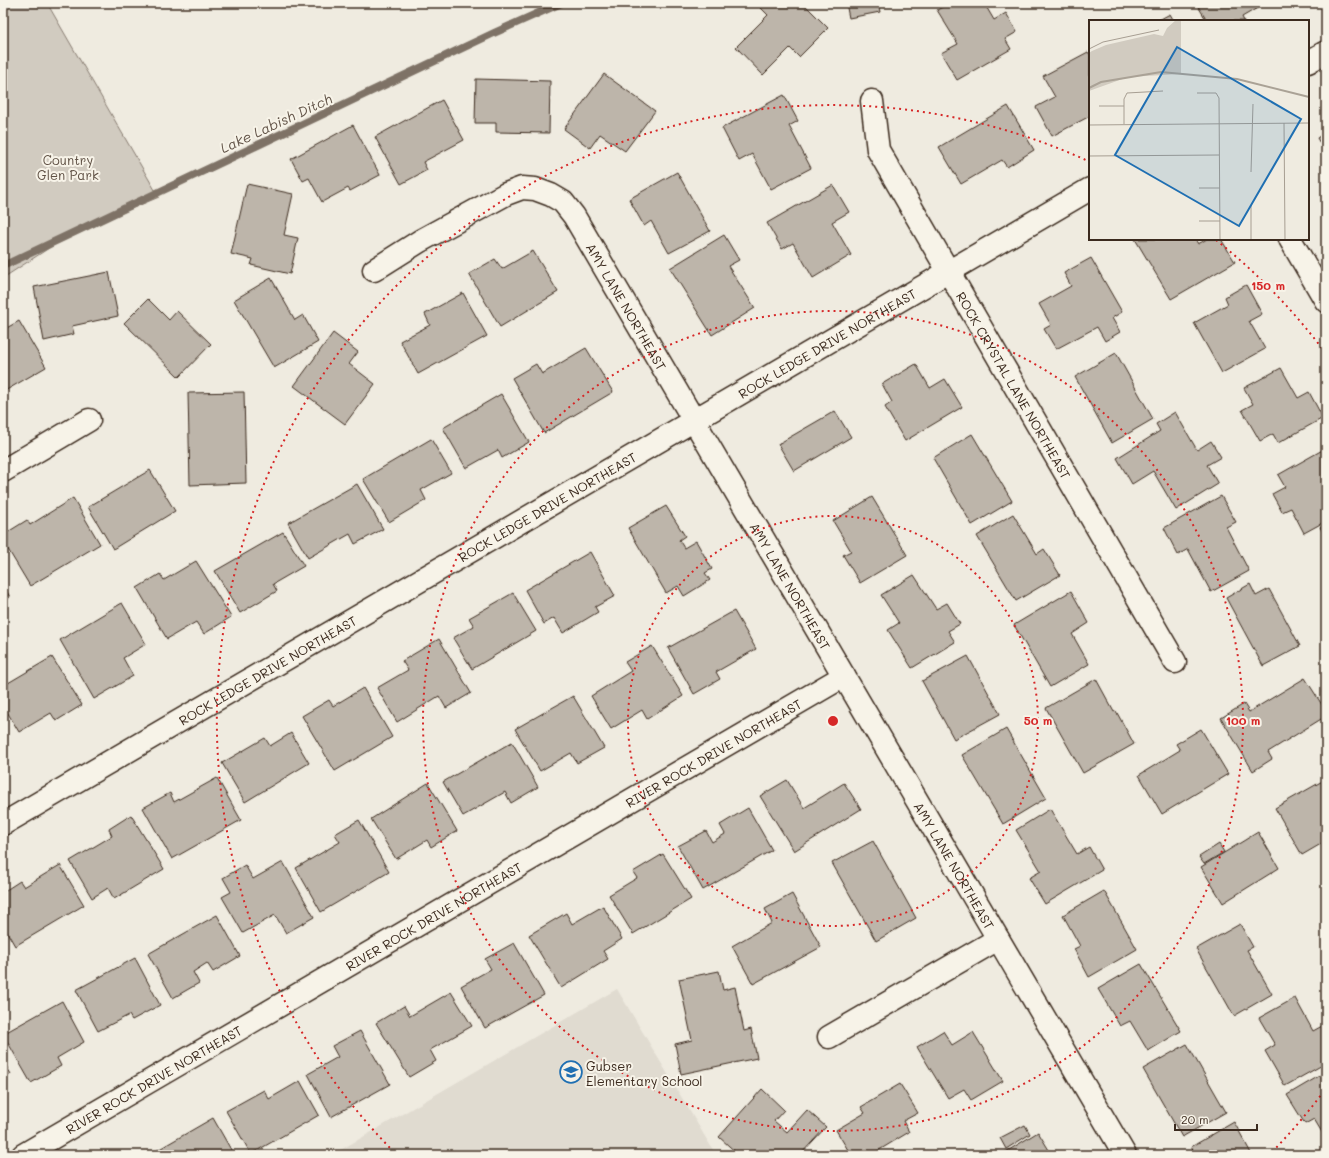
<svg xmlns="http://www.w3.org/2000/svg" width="1329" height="1158" font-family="Mali,sans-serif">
  <rect width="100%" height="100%" fill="#efebe0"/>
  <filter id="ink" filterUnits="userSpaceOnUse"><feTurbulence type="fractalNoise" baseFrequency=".025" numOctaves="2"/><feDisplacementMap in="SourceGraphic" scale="8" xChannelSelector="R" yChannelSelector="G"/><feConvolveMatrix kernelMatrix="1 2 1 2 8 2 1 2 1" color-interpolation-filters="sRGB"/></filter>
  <g filter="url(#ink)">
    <path fill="#e0dbd0" d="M617 989 716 1155H332Z"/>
    <path fill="#d1cbc0" stroke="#867a6f" d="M3 3H47L159 197 69 235 3 278Z"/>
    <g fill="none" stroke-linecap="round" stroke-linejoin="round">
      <path stroke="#7e7266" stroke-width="8" d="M3 266 494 33 561 3"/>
    </g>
    <path fill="#bdb5aa" stroke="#3b2a1e" d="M760 3H803L828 28 799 57 790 48 763 75 736 47 768 15 758 5Z
      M846 3H878L880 12 849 18Z
      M950 3H984L994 20 1006 13 1017 32 1005 39 1011 49 957 80 941 53 958 44 937 10Z
      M1196 3H1266L1242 17 1244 21H1207Z
      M1170 14 1174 21H1157Z
      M1088 52 1090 55V116L1052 136 1036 107 1055 97 1043 76Z
      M604 74 655 111 625 151 600 134 590 148 564 129Z
      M476 79 550 81 549 133 496 132V123H475Z
      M784 95 798 121 789 126 811 168 771 189 752 154 739 161 722 128Z
      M442 100 464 140 423 162 427 170 401 184 375 137Z
      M1008 106 1034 150 1007 167 1002 160 961 184 939 147Z
      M353 125 380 175 350 191 348 188 322 202 309 178 303 181 291 159Z
      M1326 132V154L1317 138Z
      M677 172 710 231 669 253 651 221 644 226 629 199Z
      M247 184 293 194 284 235 298 238 290 274 251 265 253 259 231 254Z
      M833 185 849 212 832 222 851 255 813 278 793 243 782 249 767 223Z
      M724 235 739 260 728 266 755 308 712 335 670 268Z
      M1135 239H1195L1198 244 1207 239H1221L1235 262 1171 299Z
      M533 251 558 292 500 327 469 274 495 259 502 269Z
      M1091 258 1122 312 1112 318 1120 332 1105 341 1097 327 1056 349 1044 329 1051 325 1039 304 1071 286 1064 273Z
      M109 272 118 316 72 326 74 334 44 341 34 287Z
      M271 278 295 320 303 315 318 342 274 368 234 300Z
      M1246 285 1262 314 1249 321 1265 349 1222 373 1194 323 1228 304 1225 297Z
      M463 293 487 336 418 374 400 341 430 325 425 314Z
      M148 299 169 320 177 311 211 344 179 377 124 323Z
      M19 321 46 367 3 392V330Z
      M333 333 358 352 349 364 375 384 345 424 294 386Z
      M586 348 613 392 544 433 512 378 536 364 542 374Z
      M1116 353 1153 419 1112 443 1075 377Z
      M916 364 930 388 945 379 962 407 905 441 885 407 892 402 882 384Z
      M1281 368 1298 398 1309 392 1323 418 1278 443 1273 434 1260 441 1242 410 1253 404 1244 388Z
      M244 392 246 483 190 485 188 393Z
      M501 394 529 442 502 458 498 450 466 468 443 428Z
      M835 411 851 437 794 471 778 444Z
      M1175 412 1197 450 1211 441 1221 457 1207 465 1218 484 1176 510 1153 471 1132 484 1117 458 1160 431 1156 424Z
      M972 434 1012 501 972 525 933 458Z
      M431 439 451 473 421 490 426 500 389 522 363 479Z
      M1326 448V521L1304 533 1291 508 1282 512 1272 494 1285 487 1278 475Z
      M150 470 175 511 113 549 88 507Z
      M357 484 383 529 355 544 350 534 308 558 288 523Z
      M1221 496 1236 522 1226 527 1249 571 1211 592 1188 549 1178 555 1164 528Z
      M872 497 907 555 860 583 843 555 851 551 833 521Z
      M73 498 100 544 30 586 3 541V535L27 520 30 525Z
      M666 506 685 536 679 540 684 548 696 541 712 569 705 573 710 580 684 596 678 586 666 593 628 528Z
      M1013 514 1037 554 1044 549 1060 575 1016 601 977 536Z
      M1326 524V538L1320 527Z
      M283 532 304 566 273 584 277 591 240 613 215 571Z
      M590 552 615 596 595 607 598 612 563 633 554 618 544 624 525 590Z
      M196 561 231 617 204 634 196 622 167 639 137 588 160 574 164 580Z
      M914 575 936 609 947 603 960 624 948 631 955 642 912 668 888 630 899 623 881 595Z
      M1250 584 1256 596 1269 589 1300 646 1263 666 1226 598Z
      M3 585 10 597 3 602Z
      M1071 591 1089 623 1072 634 1089 664 1050 687 1014 625Z
      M513 593 536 631 472 669 453 638 474 626 469 618Z
      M122 603 146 644 123 658 133 676 94 699 60 640Z
      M734 611 756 649 716 672 720 679 694 694 668 648Z
      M439 639 471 693 446 708 439 696 397 722 377 688 408 670 402 661Z
      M652 646 683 696 647 719 642 710 611 729 591 696 631 671 625 662Z
      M968 656 1000 714 954 739 922 681Z
      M52 657 82 705 56 721 51 713 19 732 3 705V686Z
      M1305 678 1326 711V716L1268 752 1272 759 1253 771 1221 718 1244 704 1249 712Z
      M1096 679 1114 712 1116 711 1134 744 1083 773 1046 708Z
      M363 688 392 737 335 771 302 716 329 700 333 706Z
      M573 696 604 748 577 763 571 753 540 771 515 729Z
      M1006 729 1046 798 1003 824 962 755Z
      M1201 729 1228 774 1162 814 1139 775 1180 750 1176 744Z
      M291 733 309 763 245 802 222 763 265 738 270 746Z
      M512 742 538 787 511 803 505 792 463 816 443 782Z
      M217 778 241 820 172 859 143 808 170 793 174 802Z
      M1326 779V832L1325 833 1326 841 1302 855 1275 808Z
      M787 780 804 808 844 783 861 809 794 851 760 796Z
      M428 783 457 831 431 847 427 840 396 859 371 819Z
      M748 808 772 850 703 890 678 846 706 831 712 842 725 834 720 825Z
      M1050 809 1077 854 1089 847 1102 870 1045 904 1029 878 1041 871 1016 830Z
      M131 815 164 869 114 899 108 888 92 898 70 861 112 836 109 829Z
      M359 820 389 872 321 912 296 868 340 842 335 834Z
      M1258 832 1279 868 1223 903 1201 867Z
      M873 841 916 918 876 941 832 863Z
      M1219 844 1224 852 1204 864 1199 857Z
      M663 854 691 899 633 934 609 895 637 878 633 872Z
      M283 862 314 917 286 933 275 915 243 933 222 897 231 892 223 878 245 865 253 879Z
      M60 865 84 905 15 946 3 925V892L20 881 24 887Z
      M1104 891 1137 949 1089 977 1074 949 1080 946 1063 915Z
      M792 894 821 947 753 984 732 946 772 923 765 909Z
      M603 906 622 939 603 951 608 959 561 988 529 935 566 913 572 924Z
      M217 915 240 956 213 972 207 963 193 972 199 983 173 998 148 954Z
      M1240 924 1253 947 1247 950 1272 994 1234 1016 1196 949Z
      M514 943 544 995 485 1028 461 986 491 969 485 959Z
      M135 958 160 1005 132 1020 129 1015 98 1031 76 990Z
      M1141 964 1181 1031 1148 1051 1130 1021 1120 1026 1098 989Z
      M719 971 723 990 735 987 744 1031 751 1029 757 1058 681 1074 675 1044 692 1040 679 979Z
      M451 992 472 1026 430 1050 436 1061 409 1077 376 1023 404 1006 410 1016Z
      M1295 998 1313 1031 1324 1025 1326 1027V1063L1285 1086 1265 1051 1275 1045 1259 1018Z
      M62 1001 84 1042 57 1058 61 1066 31 1083 3 1034Z
      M360 1031 390 1084 331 1117 308 1074 338 1057 332 1046Z
      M943 1031 952 1045 973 1032 1003 1081 971 1100 964 1089 948 1098 917 1047Z
      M1187 1044 1226 1112 1182 1137 1143 1069Z
      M3 1061 11 1074 3 1079Z
      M1326 1072V1139L1314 1119 1305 1124 1287 1095Z
      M300 1081 319 1115 251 1154 226 1111 264 1090 269 1099Z
      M900 1084 918 1113 903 1121 909 1132 871 1155H851L836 1130 865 1113 861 1107Z
      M762 1089 784 1110 774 1121 787 1132 807 1110 826 1127 800 1155H739L719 1137Z
      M213 1118 234 1155H149Z
      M1234 1122 1252 1155H1196L1191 1147Z
      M1025 1125 1030 1134 1006 1149 1000 1138Z
      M1038 1132 1052 1155H1001Z"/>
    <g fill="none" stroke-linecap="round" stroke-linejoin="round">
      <g stroke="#3b2a1e" stroke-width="25">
        <g id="minor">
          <path d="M1308 62 1326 52"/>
          <path id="s1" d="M872 101 878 150 1175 662"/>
          <path d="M1290 239 1326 301"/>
          <path id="s2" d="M374 270 420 241 506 194 522 188 535 189 551 195 563 202 574 216 1125 1155"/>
          <path d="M3 471 89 420"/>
          <path id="s3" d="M3 824 1090 189"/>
          <path d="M829 1037 998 939"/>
          <path id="s4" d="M23 1155 844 676"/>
        </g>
      </g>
      <use href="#minor" stroke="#f7f3e8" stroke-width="22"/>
    </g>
  </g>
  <g fill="none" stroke="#d62828" stroke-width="2" stroke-dasharray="2 4">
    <circle cx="833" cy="721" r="205"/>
    <circle cx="833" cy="721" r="410"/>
    <path d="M1324 1091A615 615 0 0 1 1272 1152M394 1152A615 615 0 0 1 1088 161M1216 240A615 615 0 0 1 1324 351"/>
  </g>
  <defs>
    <g id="school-ring" transform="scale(1.15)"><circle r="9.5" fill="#f7f3e8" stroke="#1f6fb2" stroke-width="1.5"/><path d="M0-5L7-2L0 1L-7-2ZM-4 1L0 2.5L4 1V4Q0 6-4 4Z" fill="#1f6fb2"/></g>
  </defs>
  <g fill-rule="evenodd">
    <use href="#school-ring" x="571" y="1072"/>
  </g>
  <g text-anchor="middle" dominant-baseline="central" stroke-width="4" stroke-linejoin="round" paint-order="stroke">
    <g font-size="13" fill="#605246" stroke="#f7f3e8">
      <text x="68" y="159">Country<tspan x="68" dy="15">Glen Park</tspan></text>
    </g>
    <g font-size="13" fill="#3b2a1e" stroke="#f7f3e8">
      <text stroke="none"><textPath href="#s2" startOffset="336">AMY LANE NORTHEAST</textPath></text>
      <text stroke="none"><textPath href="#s3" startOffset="954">ROCK LEDGE DRIVE NORTHEAST</textPath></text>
      <text stroke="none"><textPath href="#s1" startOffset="321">ROCK CRYSTAL LANE NORTHEAST</textPath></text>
      <text stroke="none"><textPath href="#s3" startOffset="630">ROCK LEDGE DRIVE NORTHEAST</textPath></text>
      <text stroke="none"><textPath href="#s2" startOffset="660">AMY LANE NORTHEAST</textPath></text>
      <text stroke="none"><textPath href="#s3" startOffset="306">ROCK LEDGE DRIVE NORTHEAST</textPath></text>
      <text stroke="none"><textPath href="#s4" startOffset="799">RIVER ROCK DRIVE NORTHEAST</textPath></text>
      <text stroke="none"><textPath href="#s2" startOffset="984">AMY LANE NORTHEAST</textPath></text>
      <text stroke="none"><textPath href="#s4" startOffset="475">RIVER ROCK DRIVE NORTHEAST</textPath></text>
      <text stroke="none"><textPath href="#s4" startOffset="151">RIVER ROCK DRIVE NORTHEAST</textPath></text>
    </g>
    <g font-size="13" fill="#3b2a1e" stroke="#f7f3e8" text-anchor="start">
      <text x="586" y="1065">Gubser<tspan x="586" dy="15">Elementary School</tspan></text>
    </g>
    <g font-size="14" font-style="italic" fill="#625448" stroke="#f7f3e8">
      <text transform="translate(276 123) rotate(-25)">Lake Labish Ditch</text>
    </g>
  </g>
  <g transform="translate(1089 20)">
    <rect width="220" height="220" fill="#efebe0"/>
    <path d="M87 0H92V54L39 57 0 71V33L3 31 17 25 65 14 74 16 78 8Z" fill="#d1cbc0"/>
    <path fill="none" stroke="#aaa296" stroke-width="2" d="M0 68 12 62 72 52 148 59 220 77"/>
    <path fill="none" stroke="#a79e92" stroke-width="1" d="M0 29 14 22 70 10M108 73H127L130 78 131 220M10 86H35M195 103 196 220M35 104V79L38 73 74 71M0 105 220 103M0 136 130 135M162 152 164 84M110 168H131M110 201H131M162 220V185"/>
    <path fill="#1f6fb2" fill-opacity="0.15" stroke="#1f6fb2" stroke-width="2" d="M88 27 212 99 150 206 26 135Z"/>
    <rect width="220" height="220" fill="none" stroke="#3b2a1e" stroke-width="2"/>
  </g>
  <circle cx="833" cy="721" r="6" fill="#d62828" stroke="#f7f3e8" stroke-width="2"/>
  <g font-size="12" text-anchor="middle" font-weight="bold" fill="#d62828" stroke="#f7f3e8" stroke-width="4" stroke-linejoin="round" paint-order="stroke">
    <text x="1268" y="290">150 m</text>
    <text x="1038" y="725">50 m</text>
    <text x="1243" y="725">100 m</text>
  </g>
  <rect width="1329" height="1158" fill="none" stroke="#f7f3e8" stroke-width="16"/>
  <rect x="8" y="8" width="1313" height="1142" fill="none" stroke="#3b2a1e" stroke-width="1.5" filter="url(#ink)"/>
  <path d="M1175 1124v6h82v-6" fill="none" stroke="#3b2a1e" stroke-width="2"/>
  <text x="1181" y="1124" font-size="12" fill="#3b2a1e" stroke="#f7f3e8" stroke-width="3" paint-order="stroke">20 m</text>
</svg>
